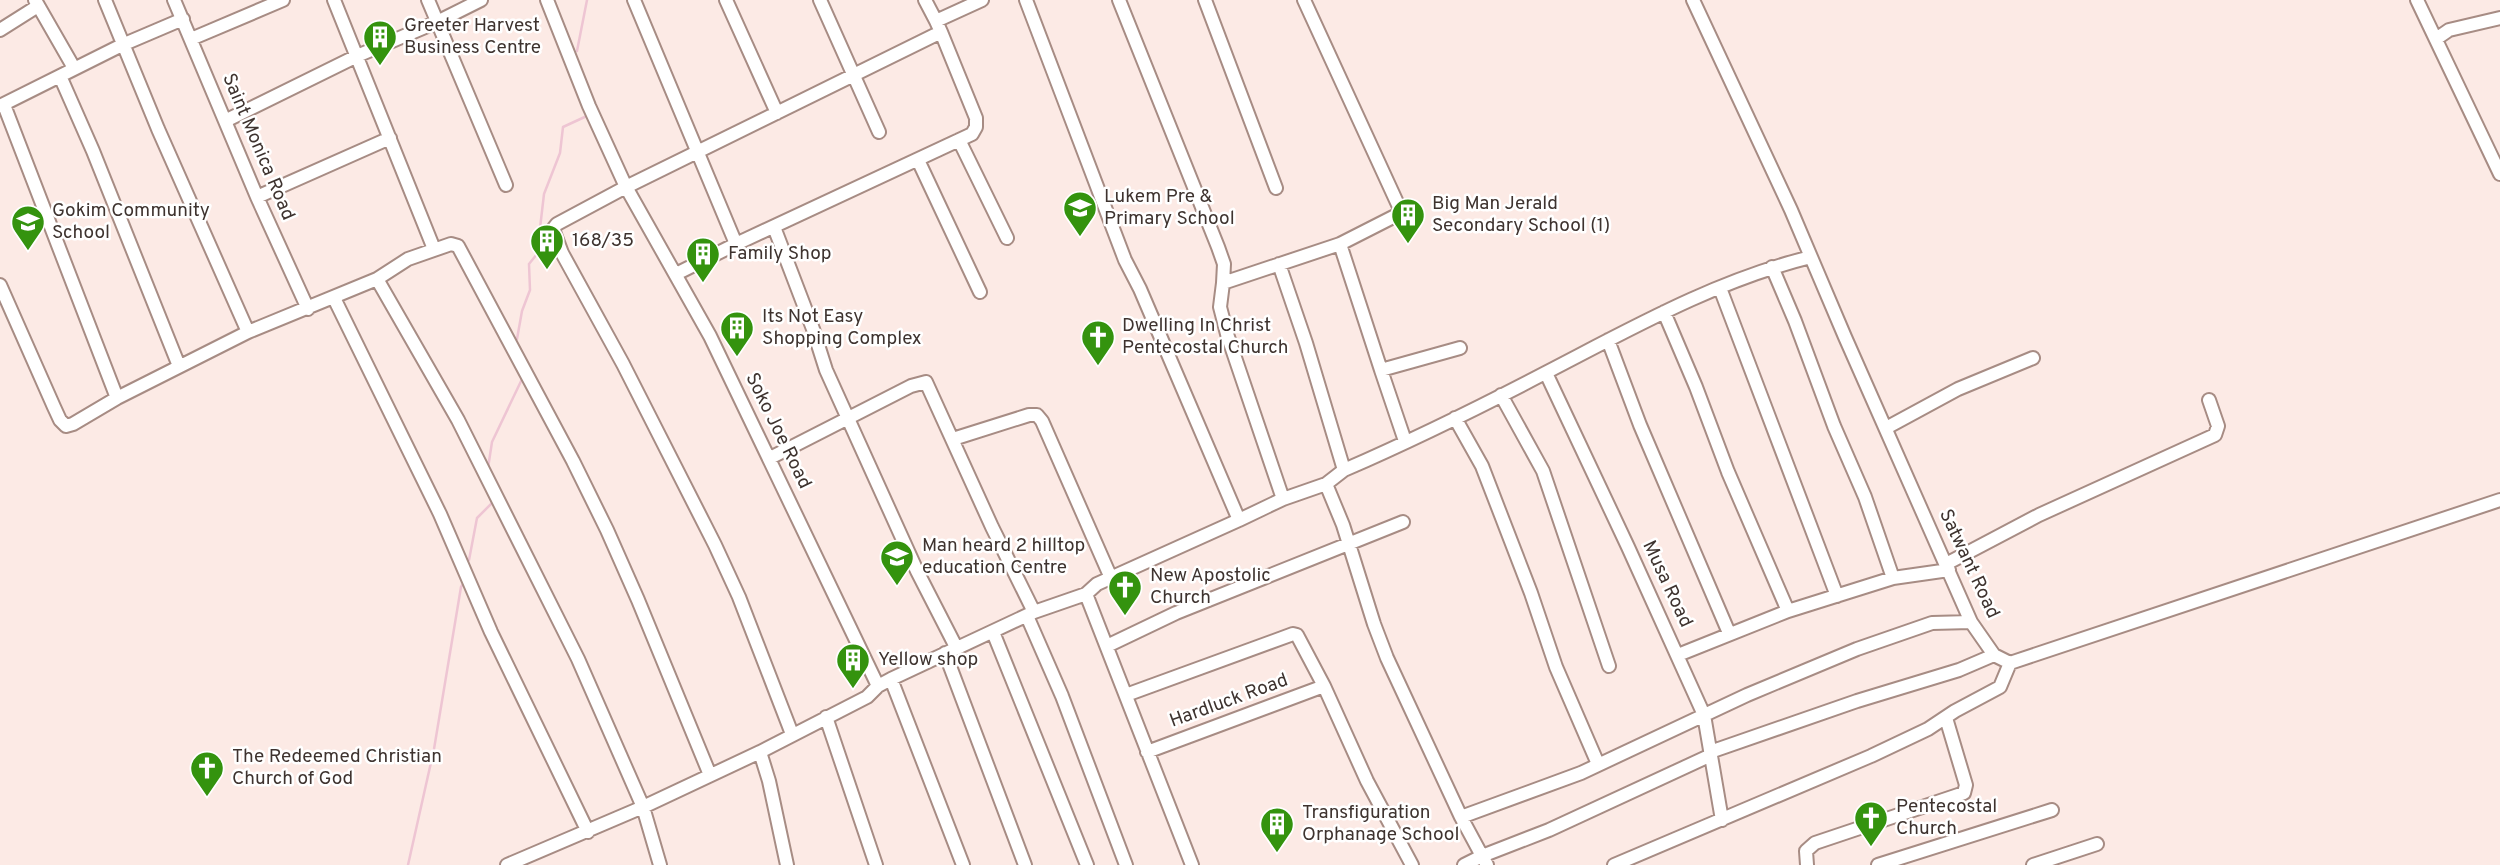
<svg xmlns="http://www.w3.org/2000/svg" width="2500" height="865" font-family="Overpass,sans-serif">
  <rect width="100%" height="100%" fill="#fceae5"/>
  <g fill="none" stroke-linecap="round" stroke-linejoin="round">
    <path stroke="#eec5d3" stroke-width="2.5" d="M577 51 587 0
      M517 339 522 311 530 290 529 264 537 254 544 194 560 153 563 127 589 115
      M488 468 492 442 523 377
      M469 560 477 518 494 501
      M408 865 434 749 461 587 465 581"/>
    <g stroke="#a78c84" stroke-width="16">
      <path id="street" d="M35 0 74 68
        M105 0 158 129 248 332
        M174 0 257 197 308 309
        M334 0 434 249
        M428 0 506 185
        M547 0 589 106 626 187 710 336 878 686 891 679 963 865
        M634 0 736 244 676 274
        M726 0 777 113
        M820 0 879 132
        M925 0 936 21 982 0
        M1119 0 1218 247 1224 264 1223 283 1340 244 1399 214 1400 209 1304 0
        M1205 0 1276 188
        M1693 0 1791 210 1845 337 1971 622 1994 655 2010 663 2500 500
        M2417 0 2500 174
        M0 30 38 6
        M191 39 283 0
        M2436 39 2449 30 2500 18
        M60 76 93 151 179 366
        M4 105 117 398
        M0 106 122 45 183 19
        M225 121 357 56 437 22 481 0
        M959 140 1007 238
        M918 160 980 292
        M257 197 390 138
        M774 227 813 329 826 370 917 571 956 647
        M736 244 972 134 976 127V118L941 32
        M1340 244 1381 370 1460 348
        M1279 264 1306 343 1344 470C1413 440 1480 407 1547 372 1632 328 1717 280 1811 257
        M1772 267 1795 321 1834 426 1865 497 1893 578
        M377 279 408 259 451 244 458 246 573 461 607 530 638 600 710 775
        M1223 283 1220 307 1227 334 1283 499
        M0 285 54 407 60 420 66 426 73 424 117 398 248 332 377 279 458 420 578 659 643 807 660 865
        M1720 288 1837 596
        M334 298 440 514 491 632 588 832
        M1664 312 1696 387 1728 472 1788 611
        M1608 340 1640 425 1729 633
        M1381 370 1405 441
        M1546 373 1628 547 1704 715 1722 820
        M1501 395 1543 471 1609 666
        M1455 418 1482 466 1531 593 1556 667 1598 764
        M1886 428 1958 389 2033 358
        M953 439 1029 415H1037L1042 421 1111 578
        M770 458 911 386 926 382 992 527 1034 612
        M1326 484 1343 525 1374 624 1387 658 1461 817 1581 773 1747 695 1857 649 1932 623 1971 622
        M1239 520 1283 499 1326 484 1344 470
        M1946 564 2039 515 2215 435 2218 426 2209 400
        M1086 594 1192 865
        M1027 616 1062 696 1126 865
        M993 632 1087 865
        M1107 646 1176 613 1403 522
        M945 653 1025 865
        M1678 655 1788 611 1893 578 1949 570
        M891 679 1034 612 1086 594 1097 584 1239 520 1140 289 1125 260 1026 0
        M1126 695 1293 634 1297 635 1324 686 1367 781 1412 865
        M826 717 876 865
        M792 734 739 597 715 545 623 364 562 253 553 229 557 224 626 187 941 32 936 21
        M760 752 769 781 787 865
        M1147 752 1324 686
        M1710 752 1857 701 1959 670 1994 655
        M1461 817 1482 856 1549 830 1709 756
        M507 865 643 807 760 752 867 697 878 686
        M1464 865 1482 856 1487 865
        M1614 865 1871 756 1928 729 1955 711 2000 687 2010 663
        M1807 865 1806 851 1815 843 1964 793 1966 785 1946 718
        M1878 865 2052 810
        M2033 865 2097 844"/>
    </g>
    <use href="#street" stroke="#fff" stroke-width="12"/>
  </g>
  <defs>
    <g id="building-pin" transform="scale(1.75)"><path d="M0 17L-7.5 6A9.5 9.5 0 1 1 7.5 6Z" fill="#34930e" stroke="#fff"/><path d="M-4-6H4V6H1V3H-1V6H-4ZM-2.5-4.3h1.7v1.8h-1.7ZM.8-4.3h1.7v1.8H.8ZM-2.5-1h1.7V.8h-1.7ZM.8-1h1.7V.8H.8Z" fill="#fff"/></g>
    <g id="school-pin" transform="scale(1.75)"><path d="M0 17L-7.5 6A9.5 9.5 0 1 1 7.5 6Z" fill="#34930e" stroke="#fff"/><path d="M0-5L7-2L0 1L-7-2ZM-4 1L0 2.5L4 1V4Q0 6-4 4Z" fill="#fff"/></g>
    <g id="church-pin" transform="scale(1.75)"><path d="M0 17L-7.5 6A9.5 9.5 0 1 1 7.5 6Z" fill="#34930e" stroke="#fff"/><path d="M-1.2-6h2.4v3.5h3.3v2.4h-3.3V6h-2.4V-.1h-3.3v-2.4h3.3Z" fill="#fff"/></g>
  </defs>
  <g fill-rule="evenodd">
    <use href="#building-pin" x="380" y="37"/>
    <use href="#school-pin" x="1080" y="208"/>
    <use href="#building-pin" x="1408" y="215"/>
    <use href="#school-pin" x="28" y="222"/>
    <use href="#building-pin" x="547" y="241"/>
    <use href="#building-pin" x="703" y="254"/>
    <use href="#building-pin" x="737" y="328"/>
    <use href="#church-pin" x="1098" y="337"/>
    <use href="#school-pin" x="897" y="557"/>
    <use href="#church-pin" x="1125" y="587"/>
    <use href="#building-pin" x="853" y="660"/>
    <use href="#church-pin" x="207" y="768"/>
    <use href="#church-pin" x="1871" y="818"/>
    <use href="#building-pin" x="1277" y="824"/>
  </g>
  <g text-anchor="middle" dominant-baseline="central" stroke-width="5" stroke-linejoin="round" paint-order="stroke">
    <g font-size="19" fill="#3e332f" stroke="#fff" text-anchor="start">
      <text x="404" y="26">Greeter Harvest<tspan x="404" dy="22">Business Centre</tspan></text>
      <text x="1104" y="197">Lukem Pre &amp;<tspan x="1104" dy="22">Primary School</tspan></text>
      <text x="1432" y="204">Big Man Jerald<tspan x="1432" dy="22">Secondary School (1)</tspan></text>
      <text x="52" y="211">Gokim Community<tspan x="52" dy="22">School</tspan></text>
      <text x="572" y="241">168/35</text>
      <text x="728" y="254">Family Shop</text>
      <text x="762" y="317">Its Not Easy<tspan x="762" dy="22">Shopping Complex</tspan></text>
      <text x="1122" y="326">Dwelling In Christ<tspan x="1122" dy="22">Pentecostal Church</tspan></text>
      <text x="922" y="546">Man heard 2 hilltop<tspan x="922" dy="22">education Centre</tspan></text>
      <text x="1150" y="576">New Apostolic<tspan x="1150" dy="22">Church</tspan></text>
      <text x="878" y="660">Yellow shop</text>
      <text x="232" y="757">The Redeemed Christian<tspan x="232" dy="22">Church of God</tspan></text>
      <text x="1896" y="807">Pentecostal<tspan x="1896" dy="22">Church</tspan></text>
      <text x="1302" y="813">Transfiguration<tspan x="1302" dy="22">Orphanage School</tspan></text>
    </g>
    <g font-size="19" fill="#3e332f" stroke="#fff">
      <text transform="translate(258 147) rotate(67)">Saint Monica Road</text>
      <text transform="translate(778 431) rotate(64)">Soko Joe Road</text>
      <text transform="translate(1969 564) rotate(65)">Satwant Road</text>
      <text transform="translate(1667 584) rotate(65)">Musa Road</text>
      <text transform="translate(1229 701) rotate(-20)">Hardluck Road</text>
    </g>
  </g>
</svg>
